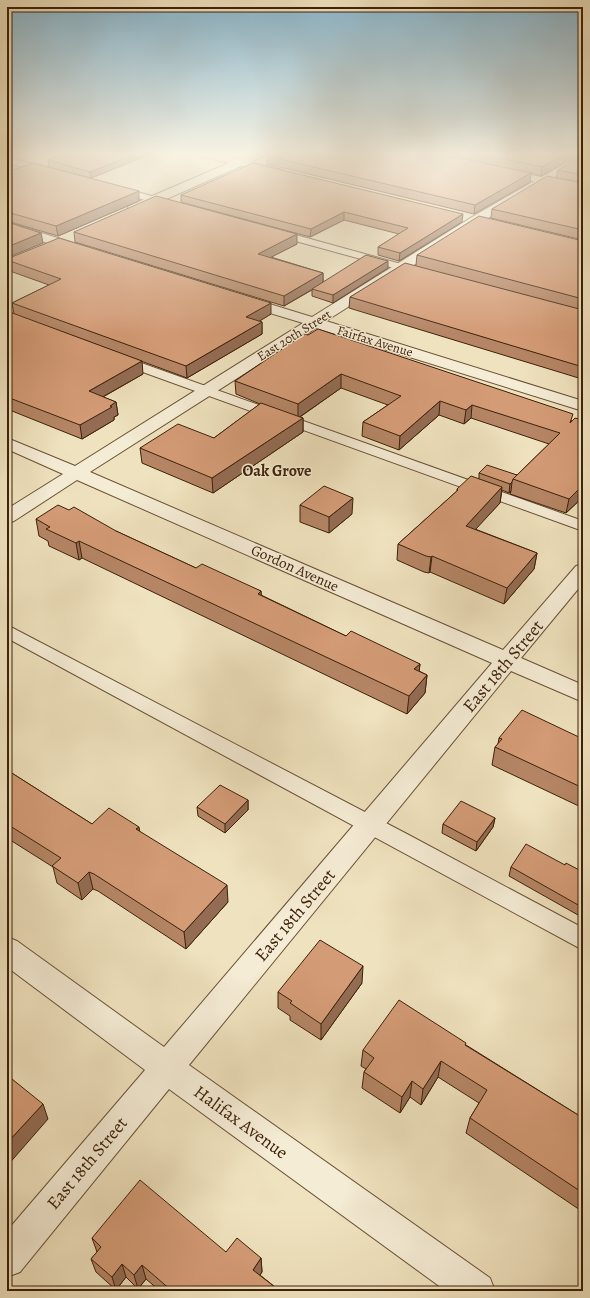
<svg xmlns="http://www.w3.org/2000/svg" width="590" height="1298" font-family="Alegreya,serif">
  <rect width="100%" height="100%" fill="#efe2be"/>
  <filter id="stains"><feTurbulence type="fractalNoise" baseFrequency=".005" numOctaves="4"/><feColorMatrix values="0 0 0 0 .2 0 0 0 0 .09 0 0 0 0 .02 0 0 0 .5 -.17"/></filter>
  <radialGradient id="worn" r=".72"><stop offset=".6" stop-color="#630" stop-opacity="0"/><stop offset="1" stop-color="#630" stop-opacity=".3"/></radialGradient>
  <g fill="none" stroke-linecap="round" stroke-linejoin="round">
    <g stroke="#6a5136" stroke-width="2">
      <path id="lane" d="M7 157 54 170 56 172 51 175 7 163Z
        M508 170 583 186V192L505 175 503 173Z
        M116 186 173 202 175 204 170 207 113 191V187Z
        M274 229 423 270 424 272 419 275 270 234 269 232 270 230Z
        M119 355 583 521V531L115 362 113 359 115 356Z
        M7 625 407 834 583 928V950L7 638Z"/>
    </g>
    <g stroke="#6a5136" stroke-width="2">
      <path id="street" d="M192 152H210L239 159 255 152H269L268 154 251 162 283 170 285 172 279 175 241 166 137 212H129L127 209 129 206 229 163 193 154Z
        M583 153V161L480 223 326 321 583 401V411L316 328 90 472 503 650 576 566 583 564V583L521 658 583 685V702L511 671 189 1065 490 1278 495 1291H446L169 1089 20 1272 7 1277V1231L145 1070 7 967V937L17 941 164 1047 492 663 77 480 14 521 7 523V509L63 474 7 449V438L75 466 303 323 237 303 235 300 237 297H247L312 317 472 217Z
        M7 222 86 247 87 250 81 254 7 230Z"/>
    </g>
    <use href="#lane" fill="#f5ecd5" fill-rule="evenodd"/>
    <use href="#street" fill="#f5ecd5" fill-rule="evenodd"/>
  </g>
  <path fill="#b58565" stroke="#3d2109" d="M69 152H156L91 178 49 167 48 160 71 152Z
    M268 152H583V153L541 176 531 173 530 182 474 214 267 164V156L268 155Z
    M583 155V240L491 218 492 209 556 178 558 170Z
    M7 172 139 201 58 236 7 221Z
    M181 195 462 222 399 261 378 255V247L399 234 344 220 310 237 181 202Z
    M74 232 297 244 271 257 323 273V282L388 268 333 303 312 296V290L284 306 75 242Z
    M583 241V377L582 379 349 308 350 297 416 265 417 255Z
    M7 259 271 314 259 321 262 322V334L187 378 84 340 143 374 103 397 116 402 118 415 114 417V420L82 439 7 409V311L14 314 12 303 49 285 7 270Z
    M304 334 572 421 583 497 566 513 510 494 511 491 509 493 502 490 500 503 475 529 537 553 534 569 504 604 430 572 429 573 424 572 397 560 398 544 457 491V489L479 479V473L517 475 549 444 471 418 464 424 439 415 399 450 362 436 363 422 388 405 341 388 300 417 303 418V432L213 493 142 463 140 448 214 438 260 404 236 394 235 381Z
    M300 505 352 514 329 533 300 522Z
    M36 519 116 531 196 568 261 591V595L346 636 420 664 419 671 427 675 425 693 407 714 82 558 79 560 49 546 48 541 39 536Z
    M499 738 583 739V808L492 765 495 747 498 744Z
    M7 770 92 824 140 832 228 902 186 949 98 891 93 889 82 900 57 883 53 867 7 838Z
    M248 800V810L225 833 198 816 197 807Z
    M495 818 493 827 476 851 442 833 443 824Z
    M565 865 583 872V907L578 915 509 876 511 867Z
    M362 983 321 1040 290 1020V1016L278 1008V992Z
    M466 1045 583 1118V1212L466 1133 470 1118 479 1103 438 1077 421 1105 410 1097 400 1113 362 1088 364 1072 366 1069 361 1066 363 1050Z
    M92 1238 226 1252 261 1258 262 1272 260 1275 280 1291H160L146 1279 138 1289 126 1277 116 1290 96 1272 91 1259 97 1252Z"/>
  <path fill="#946c53" stroke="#3d2109" d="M140 152H156L91 178 90 172Z
    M570 152H583V153L541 176 542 167Z
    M531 173 530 182 474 214 475 205Z
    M139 191V201L58 236 56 226Z
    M344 212V220L310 237 311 229Z
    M463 214 462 222 399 261 400 253Z
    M41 233 43 243 7 258V247Z
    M297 234V244L258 264V254Z
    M388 261V268L333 303V295Z
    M323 273V283L284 306V296Z
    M271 303V314L247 329 246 317Z
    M262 322V334L187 378 186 366Z
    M142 361 143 374 90 404 89 391Z
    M341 374V388L298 418V404Z
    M440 401 439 415 399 450 400 436Z
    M116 402 118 415 114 417V420L82 439 80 425Z
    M472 405 471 418 464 424 466 410Z
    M303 418V432L213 493 212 478Z
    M512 482 511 491 509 493 510 484Z
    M583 485V497L566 513 569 499Z
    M502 487 500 503 464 542 466 526Z
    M353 498 352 514 329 533V517Z
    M79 541 82 558 79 560 76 543Z
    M537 553 534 569 504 604 507 588Z
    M432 556 430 572 429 573 431 557Z
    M261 591 262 608 258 594Z
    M420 664 418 681 414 669Z
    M427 675 425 693 407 714 409 696Z
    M248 800V810L225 833V824Z
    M495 818 493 827 476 851 477 842Z
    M139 827 142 844 136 829Z
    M89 872 93 889 82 900 78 883Z
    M227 885 228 902 186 949 184 932Z
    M583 902V907L578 915 580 906Z
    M363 966 362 983 321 1040V1024Z
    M441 1061 438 1077 421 1105 423 1089Z
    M412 1081 410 1097 400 1113 402 1097Z
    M43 1104 48 1119 7 1166V1143Z
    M261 1258 262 1272 254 1283 253 1270Z
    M122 1264 126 1277 116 1290 112 1277Z
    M142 1265 146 1279 138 1289 134 1275Z"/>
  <path fill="#d39b76" stroke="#3d2109" d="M72 152H140L90 172 48 160Z
    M276 152H430L531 173 475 205 267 156Z
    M471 152H570L542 167Z
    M583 155V175L558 170Z
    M33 163 139 191 56 226 7 212V172Z
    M253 163 463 214 400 253 378 247 408 228 344 212 311 229 181 195Z
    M547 176 583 183V230L492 209Z
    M156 196 297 234 258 254 323 273 284 296 74 232Z
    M479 216 583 241V299L417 255Z
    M7 222 41 233 7 247Z
    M59 238 271 303 246 317 262 322 186 366 12 303 61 279 7 260V259Z
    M366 255 388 261 333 295 312 289Z
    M405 263 583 310V367L350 297Z
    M7 311 142 361 89 391 116 402 110 406 112 407 80 425 7 397Z
    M318 329 573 414 570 423 575 418 583 420V485L569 499 513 479 560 433 472 405 466 410 440 401 400 436 363 422 401 396 341 374 298 404 235 381 304 334 308 335Z
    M261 403 303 418 212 478 140 448 178 424 214 438Z
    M487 465 517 475 513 479 512 482 510 484 479 473Z
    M471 476 502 487 466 526 537 553 507 588 432 556 431 557 426 556 398 544 458 490 457 489Z
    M324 486 353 498 329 517 300 505Z
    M58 505 69 510 74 507 116 531 196 568 202 564 261 591 258 594 346 636 351 631 420 664 414 669 427 675 409 696 79 541 76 543 46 529 50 527 36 519Z
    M522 710 583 739V788L495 747 502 739 499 738Z
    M7 770 92 824 109 808 139 827 136 829 227 885 184 932 94 874 89 872 78 883 52 866 61 858 7 824Z
    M220 785 248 800 225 824 197 807Z
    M461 801 495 818 477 842 443 824Z
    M526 844 565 865 566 863 583 872V902L580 906 511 867Z
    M320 940 363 966 321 1024 290 1003 292 1001 278 992Z
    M399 1000 466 1043 465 1045 583 1118V1193L470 1118 487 1090 441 1061 423 1089 412 1081 402 1097 364 1072 374 1058 363 1050Z
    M7 1075 43 1104 7 1143Z
    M140 1180 226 1252 237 1238 261 1258 253 1270 280 1291H172L142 1265 134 1275 122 1264 112 1277 91 1259 101 1247 92 1238Z"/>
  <linearGradient id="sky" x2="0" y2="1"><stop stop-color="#89b8d0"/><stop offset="0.46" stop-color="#f8f2e2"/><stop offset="1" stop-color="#f8f2e2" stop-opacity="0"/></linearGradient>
  <rect width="590" height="334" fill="url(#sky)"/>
  <g text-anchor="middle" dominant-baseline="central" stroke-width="3" stroke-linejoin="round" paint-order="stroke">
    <g font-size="13" fill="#3d2109" stroke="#f5ecd5">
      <text transform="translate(294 335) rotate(-32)">East 20th Street</text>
      <text transform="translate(375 341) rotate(17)">Fairfax Avenue</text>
    </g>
    <g font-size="15" fill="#3d2109" stroke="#f5ecd5">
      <text transform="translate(295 568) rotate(24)">Gordon Avenue</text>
    </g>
    <g font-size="16" font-weight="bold" fill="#3d2109" stroke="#f5ecd5">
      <text x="277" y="471">Oak Grove</text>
    </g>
    <g font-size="18" fill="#3d2109" stroke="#f5ecd5">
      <text transform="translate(503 666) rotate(-50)">East 18th Street</text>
      <text transform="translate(295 915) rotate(-50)">East 18th Street</text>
      <text transform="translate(241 1122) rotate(36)">Halifax Avenue</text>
      <text transform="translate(87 1163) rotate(-50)">East 18th Street</text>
    </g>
  </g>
  <rect width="590" height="1298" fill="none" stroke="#efe2be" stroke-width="24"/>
  <rect x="8" y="8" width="574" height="1282" fill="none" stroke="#3d2109" stroke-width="2"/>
  <rect x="12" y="12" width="566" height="1274" fill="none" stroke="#3d2109"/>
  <rect width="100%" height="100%" filter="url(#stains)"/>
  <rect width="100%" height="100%" fill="url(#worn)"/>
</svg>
